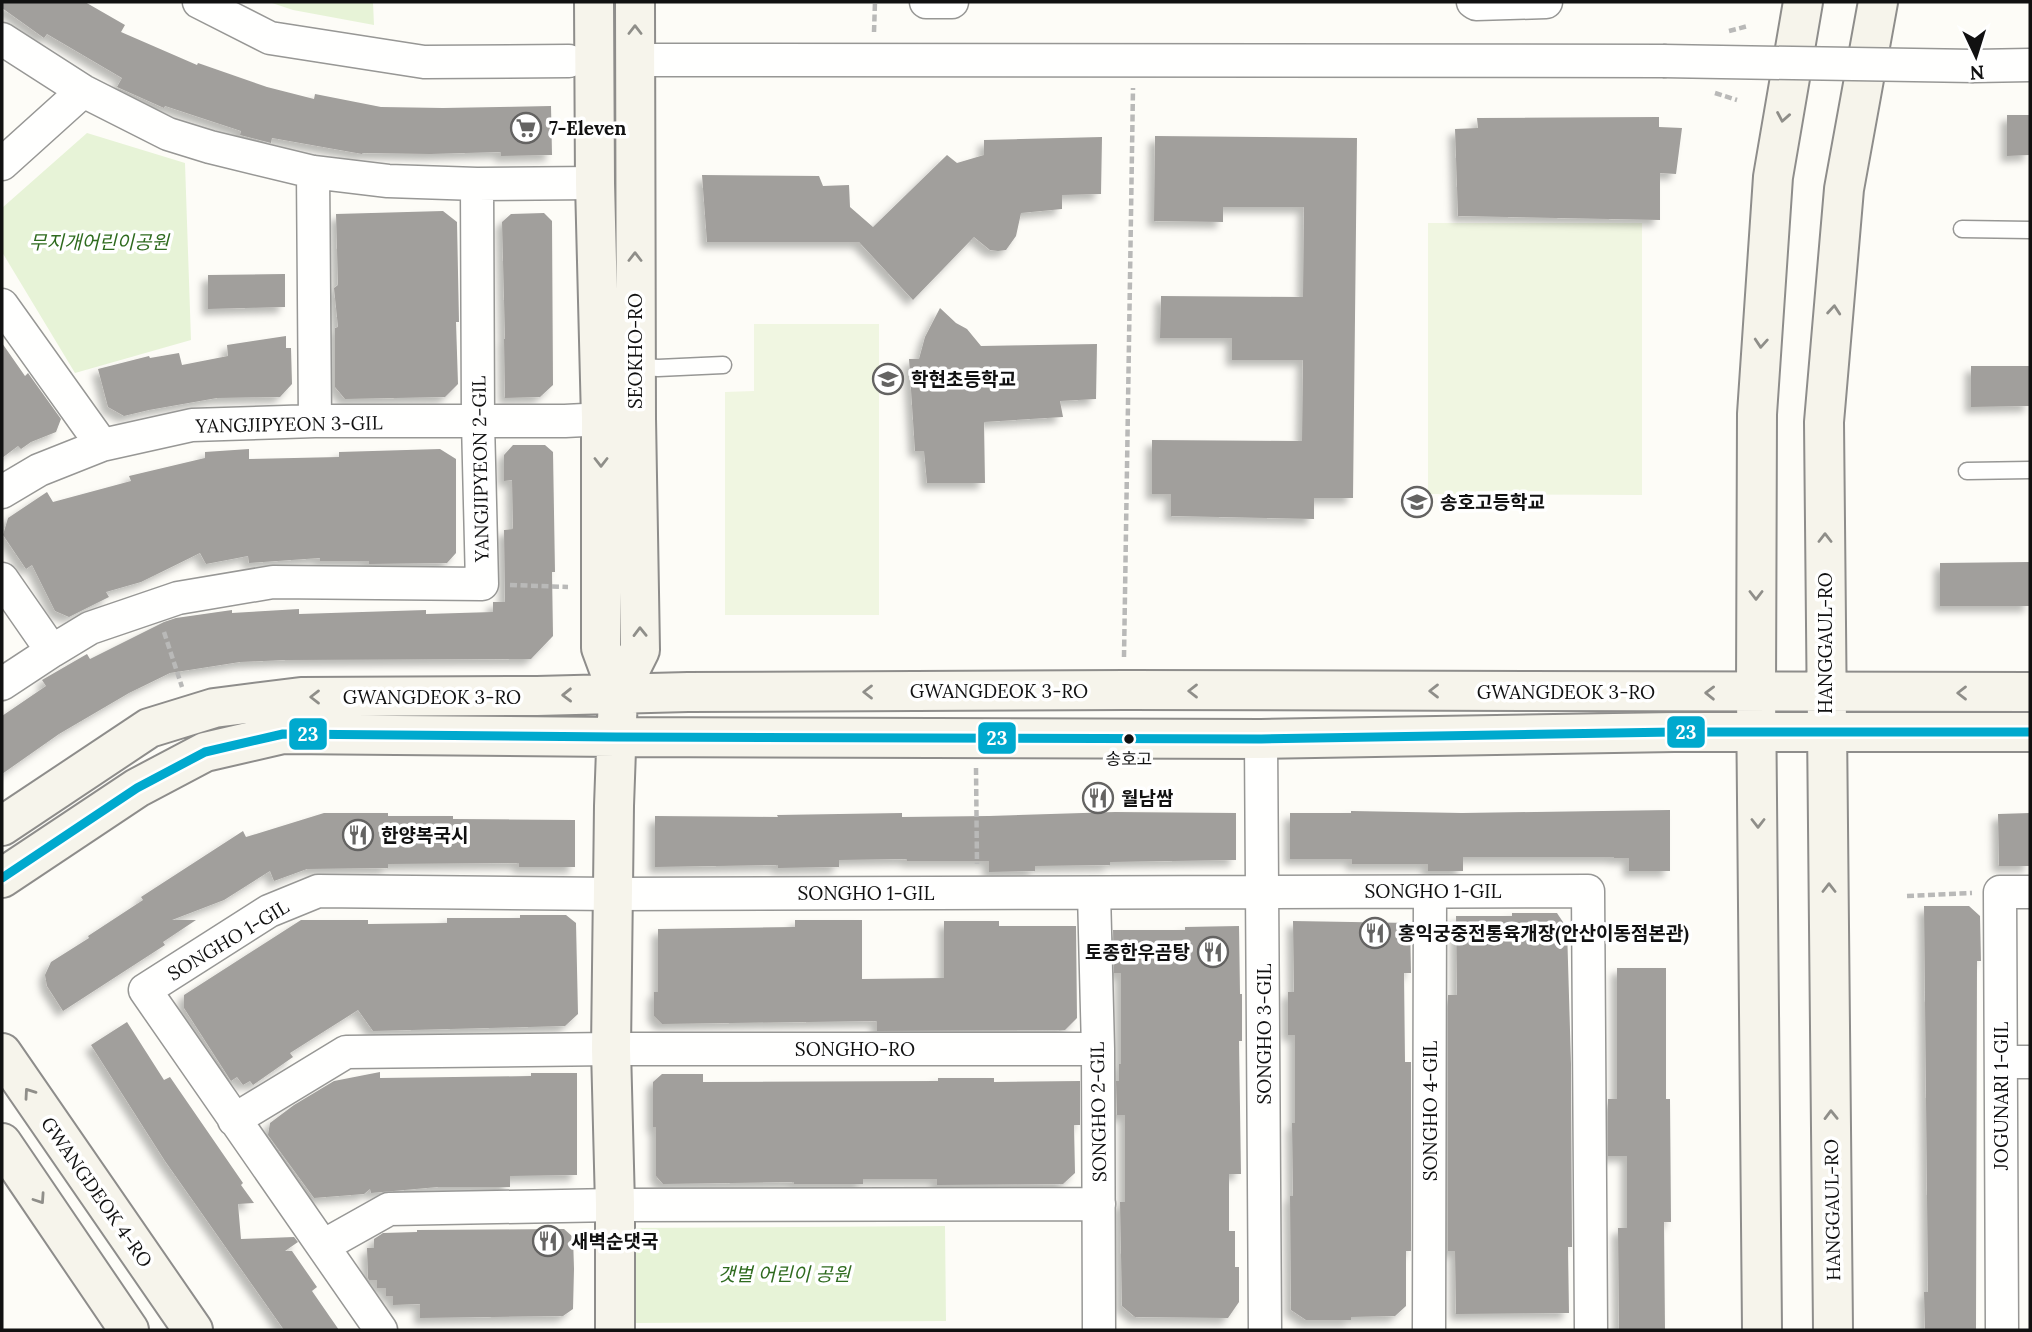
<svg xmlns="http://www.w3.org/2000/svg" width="2032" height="1332" font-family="Lora,'Noto Sans KR',serif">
  <defs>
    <filter id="shadow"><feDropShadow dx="-6" dy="6" stdDeviation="3.5" flood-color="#0004"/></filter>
  </defs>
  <rect width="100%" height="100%" fill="#fdfcf7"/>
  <path fill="#e7f3d7" d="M269 2H373L374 25 293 10Z
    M87 133 185 163 191 340 75 373 2 252V208Z
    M945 1226 946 1321 633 1323V1228Z"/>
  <path fill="#f0f6e1" d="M1428 223H1642V495L1428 494Z
    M754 324H879V615H725V392L754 391Z"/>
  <path fill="#a19f9c" filter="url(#shadow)" d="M2 2H85L125 25 121 32 197 65 198 63 267 87 314 99 315 94 381 107 443 108 551 106 552 155 501 156V152L430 154 362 153V154L272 138 271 143 240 135 241 131 165 106 164 108 117 87 122 78 47 34 44 38 2 8Z
    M2007 115H2030V155L2007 156Z
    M1659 117V127L1682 128 1676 174 1660 173V220L1458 216 1455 129 1478 128 1477 118Z
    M1155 136 1357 138 1353 498H1314V519L1171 516V494H1152V440L1302 441 1303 360H1232V338H1160L1161 296 1303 297 1304 207H1223V222L1154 221Z
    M1102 137 1101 194 1062 195V209L1021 213 1016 236 1006 250 998 251 990 250 974 237 913 300 859 242H707L702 175 819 176 823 186 849 185 850 207 873 227 947 155 957 163 984 155V140Z
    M443 211 457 222 459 322H456L458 384 445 397 345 399 335 387V328L338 327 334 288 338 285 336 214Z
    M544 213 552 221 553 385 540 397 505 398 504 339H505L502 222 511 214Z
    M285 274V307L208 309V275Z
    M940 308 956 323 967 329 981 346 1097 344 1096 399 1060 401 1063 417 984 422 985 483H927L924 451H915L909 359H919L925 337Z
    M286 336V348H291L292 384 280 397 217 398 149 410 124 416 108 407 98 369 149 356 150 358 179 353 182 365 228 356 227 345Z
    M2 343 25 376 28 373 61 419 56 432 31 442 21 449 18 446 2 458Z
    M1971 366H2030V406L1971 407Z
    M513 445H545L553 452 555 572H552L553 636 531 659 285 660 240 662 170 673 129 693 59 734 2 774V716L46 686 42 680 87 654 90 659 164 622 176 618 232 610V613L299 609V614L426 610V614L493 612V602H505L504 530 513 529 512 480 504 481V455Z
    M249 449V459L339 457V452L440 449 456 459V553L447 563 369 564V561H320V558L249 563 248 556 206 564 200 553 141 582 106 592 109 597 69 617 55 611 32 565 26 569 3 535 8 518 47 492 53 502 131 481 129 476 205 458V452Z
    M2030 562V606H1940V563Z
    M1670 810V871H1629V858H1614V857H1463V871H1428V864H1352V859H1290V813H1351V811L1462 813Z
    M1115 812 1236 813V860L1110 862V865L1035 866V871L989 872V861H907V859L839 860V867L778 868V865L655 867V816L778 817 777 815 902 813V817L989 816Z
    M324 813H388V816H453V819L575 820V867H519V863L388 864V868L307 869 274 881 270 871 224 900 172 920H196L163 942 165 945 63 1011 47 986 45 975 51 962 89 938 88 936 143 900 141 897 243 831 246 837Z
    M2030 813V866H1999L1998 814Z
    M1924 906H1969L1980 916 1981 961H1977L1976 1330H1925L1924 1292H1928Z
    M1512 913H1557L1567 928 1571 1064 1572 1247H1568L1569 1313 1456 1314 1455 1251H1448V995H1457L1456 916H1512Z
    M520 915H566L576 923 578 1014 565 1026 373 1031 358 1010 290 1053 293 1057 253 1085 250 1081 243 1085 237 1077 231 1081 184 1008V995L301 920H368V924L447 923V918H520Z
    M795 920H862V979L944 978V921H999V926H1076L1077 1018 1065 1030 877 1031V1021L662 1024 654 1016V992H658V929L795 927Z
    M1293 921 1410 923 1411 973H1404L1405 1062H1411V1251H1406V1306L1395 1316 1351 1317V1320H1306L1291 1310 1290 1196H1293L1292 1123H1295V1035H1288V992H1294Z
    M1239 926 1240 994H1242V1041H1239L1241 1174H1229V1231H1235V1267H1239V1302L1228 1318 1135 1317 1122 1306 1120 1202H1125V1115H1117L1116 1081H1119V1064H1121V973H1114L1113 930H1185V927Z
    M1617 968H1666V1099H1670L1671 1222H1664L1665 1330H1619L1618 1228H1627V1156H1608V1099H1617Z
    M127 1022 164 1080 170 1077 243 1183 241 1185 254 1203 238 1204 241 1239 294 1237 298 1242 285 1251H292L317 1287 312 1291 339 1330H284L165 1161 91 1045Z
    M380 1072V1078L531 1076V1073H577V1175L510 1176V1187H438L371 1193 370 1189 364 1194 314 1198 268 1135 270 1123 294 1105 334 1081Z
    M662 1074H703V1082L938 1081V1078H994V1082L1080 1081V1125H1074L1075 1173 1063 1184 937 1185V1179H863V1184H794V1182L663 1184 656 1176V1127H653V1082Z
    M564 1229 573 1237 574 1269 573 1309 563 1316 420 1318V1304L393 1305V1296H386V1288H377V1280H369L368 1278 367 1248H374V1239L383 1233 417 1232V1230Z"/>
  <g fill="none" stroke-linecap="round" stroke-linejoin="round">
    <g stroke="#979795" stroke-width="19">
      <path id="lane" d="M1962 229 2030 230
        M634 366 658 368 723 365
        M1967 471 2030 470"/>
    </g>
    <g stroke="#979795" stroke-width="35">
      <path id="street" d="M199 2 270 38 424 62 569 61
        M926 2H952
        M1473 2 1476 4 1546 2
        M2 39 83 91 168 134 210 147 313 172 388 181 477 184 478 422 482 584 273 582 178 598 90 628 52 651 2 684
        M653 60 1663 61
        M1974 66 2030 65
        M2 164 83 91
        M313 172 315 421
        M477 184 595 183
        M2 305 102 445
        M2 492 39 470 102 445 192 425 315 421H565L624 418
        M2 579 52 651
        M1261 739 1265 1330
        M1094 893 1098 1049 1099 1330
        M2001 1062H2030
        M234 1120 346 1052 611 1049H1098
        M323 1246 389 1209 615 1205 1099 1204
        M381 1330 145 990 269 911 318 891 613 894 1588 891 1591 1330
        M1429 1330 1430 892
        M2002 1330 2000 892H2030"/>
    </g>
    <g stroke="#8e8d8b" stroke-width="42">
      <path id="secondary" d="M594 2 595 183 601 419V648L618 694 614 806 611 1049 615 1205V1330
        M618 694 640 650 636 418 635 2
        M2 826 149 728 214 708 301 697 537 696 688 692 1126 690 2030 692
        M2 878 137 788 205 752 283 734 616 737 1261 739 1674 732H2030
        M2 1053 193 1330
        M2 1143 129 1330
        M1762 1330 1756 693 1757 414 1773 177 1803 2
        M1833 1330 1824 422 1844 189 1878 2"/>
    </g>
    <path stroke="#b9b9b8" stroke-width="4.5" stroke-dasharray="7 3.5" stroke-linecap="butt" d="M1729 31 1748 26
      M874 32 875 2
      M1715 93 1737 100
      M510 585 568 587
      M164 632 182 687
      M1124 657 1133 88
      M976 768 977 864
      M1907 896 1972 893"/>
    <use href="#lane" stroke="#fffffe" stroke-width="16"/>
    <use href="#street" stroke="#fffffe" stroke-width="32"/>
    <use href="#secondary" stroke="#f6f4eb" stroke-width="38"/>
    <g stroke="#979795" stroke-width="35" stroke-linecap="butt">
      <path id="street-bridge" d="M1663 61 1974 66"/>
    </g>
    <use href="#street-bridge" stroke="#fffffe" stroke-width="32"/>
    <g stroke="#fff" stroke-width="14">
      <path id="bus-1" d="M2 878 137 788 205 752 283 734 616 737 1261 739 1674 732H2030"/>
    </g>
    <use href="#bus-1" stroke="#00a9ce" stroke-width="9"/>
  </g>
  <defs><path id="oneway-chevron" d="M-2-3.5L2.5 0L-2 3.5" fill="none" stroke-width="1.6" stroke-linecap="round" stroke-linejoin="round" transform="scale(1.75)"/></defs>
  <g stroke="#8f8e89">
    <use href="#oneway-chevron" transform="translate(635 30) rotate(-90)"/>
    <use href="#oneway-chevron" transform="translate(1783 117) rotate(100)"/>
    <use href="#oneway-chevron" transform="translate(635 257) rotate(-90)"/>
    <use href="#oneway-chevron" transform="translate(1834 310) rotate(-85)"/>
    <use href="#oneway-chevron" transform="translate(1761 343) rotate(94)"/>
    <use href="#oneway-chevron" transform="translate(601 462) rotate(90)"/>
    <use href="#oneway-chevron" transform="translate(1825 538) rotate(-90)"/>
    <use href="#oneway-chevron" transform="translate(1756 595) rotate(90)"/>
    <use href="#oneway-chevron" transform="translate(640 632) rotate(-91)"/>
    <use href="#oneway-chevron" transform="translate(1193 691) rotate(-180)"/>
    <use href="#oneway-chevron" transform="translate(1434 691) rotate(-180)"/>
    <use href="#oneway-chevron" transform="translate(868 692) rotate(180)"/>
    <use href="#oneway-chevron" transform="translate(1710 693) rotate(-179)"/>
    <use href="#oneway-chevron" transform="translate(1962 693) rotate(180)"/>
    <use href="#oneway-chevron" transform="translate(567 695) rotate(179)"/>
    <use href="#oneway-chevron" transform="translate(315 697) rotate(180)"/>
    <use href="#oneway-chevron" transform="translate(1758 823) rotate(90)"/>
    <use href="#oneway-chevron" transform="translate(1829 888) rotate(-90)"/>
    <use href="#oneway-chevron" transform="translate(29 1093) rotate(-125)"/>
    <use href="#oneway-chevron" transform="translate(1831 1115) rotate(-91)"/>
    <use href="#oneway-chevron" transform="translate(40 1199) rotate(56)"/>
  </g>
  <defs>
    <g id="supermarket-ring" transform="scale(1.575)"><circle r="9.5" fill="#fff" stroke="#646362" stroke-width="1.5"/><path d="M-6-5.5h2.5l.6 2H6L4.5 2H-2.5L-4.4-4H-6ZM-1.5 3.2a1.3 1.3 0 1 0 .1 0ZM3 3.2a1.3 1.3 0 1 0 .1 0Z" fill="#646362"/></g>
    <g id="school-ring" transform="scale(1.575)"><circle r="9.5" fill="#fff" stroke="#646362" stroke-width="1.5"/><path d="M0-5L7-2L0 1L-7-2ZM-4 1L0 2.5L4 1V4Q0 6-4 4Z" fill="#646362"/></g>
    <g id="restaurant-ring" transform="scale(1.575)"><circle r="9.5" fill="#fff" stroke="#646362" stroke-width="1.5"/><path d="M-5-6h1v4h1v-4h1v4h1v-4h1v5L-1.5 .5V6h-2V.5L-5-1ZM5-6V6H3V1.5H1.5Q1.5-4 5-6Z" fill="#646362"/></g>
  </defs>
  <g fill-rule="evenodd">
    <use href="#supermarket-ring" x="526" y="128"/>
    <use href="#school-ring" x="888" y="379"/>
    <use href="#school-ring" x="1417" y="502"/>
    <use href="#restaurant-ring" x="1098" y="798"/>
    <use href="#restaurant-ring" x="358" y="835"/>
    <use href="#restaurant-ring" x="1375" y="933"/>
    <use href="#restaurant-ring" x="1213" y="952"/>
    <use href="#restaurant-ring" x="548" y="1241"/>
  </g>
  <circle fill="#111" stroke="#fff" stroke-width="2.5" cx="1129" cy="739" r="6"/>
  <g text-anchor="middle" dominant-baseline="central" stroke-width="7" stroke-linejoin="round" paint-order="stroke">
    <g font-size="17" fill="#111" stroke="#fff">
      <text x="1129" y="759">송호고</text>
    </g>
    <g font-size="19" font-weight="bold" fill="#111" stroke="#fff" text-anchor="start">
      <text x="549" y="128">7-Eleven</text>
      <text x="911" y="379">학현초등학교</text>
      <text x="1440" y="502">송호고등학교</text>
      <text x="1121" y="798">월남쌈</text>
      <text x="381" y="835">한양복국시</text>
      <text x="1398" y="933">홍익궁중전통육개장(안산이동점본관)</text>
      <text x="1190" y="952" text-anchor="end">토종한우곰탕</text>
      <text x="571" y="1241">새벽순댓국</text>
    </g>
    <g font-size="19" font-style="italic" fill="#2f6b1f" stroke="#fff">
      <text x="99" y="242">무지개어린이공원</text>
      <text x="784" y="1274">갯벌 어린이 공원</text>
    </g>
    <g font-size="19" fill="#111" stroke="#fff">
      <text transform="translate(635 351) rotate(-90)">SEOKHO-RO</text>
      <text transform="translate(289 424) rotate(-1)">YANGJIPYEON 3-GIL</text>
      <text transform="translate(480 469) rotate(-91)">YANGJIPYEON 2-GIL</text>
      <text transform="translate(1825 643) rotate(-90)">HANGGAUL-RO</text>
      <text x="999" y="691">GWANGDEOK 3-RO</text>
      <text x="1566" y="692">GWANGDEOK 3-RO</text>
      <text x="432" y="697">GWANGDEOK 3-RO</text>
      <text x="1433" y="891">SONGHO 1-GIL</text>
      <text x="866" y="893">SONGHO 1-GIL</text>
      <text transform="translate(228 940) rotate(-31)">SONGHO 1-GIL</text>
      <text transform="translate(1264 1034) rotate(-90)">SONGHO 3-GIL</text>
      <text x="855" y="1049">SONGHO-RO</text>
      <text transform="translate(2001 1096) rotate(-90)">JOGUNARI 1-GIL</text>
      <text transform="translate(1430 1111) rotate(-90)">SONGHO 4-GIL</text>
      <text transform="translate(1098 1112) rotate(-91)">SONGHO 2-GIL</text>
      <text transform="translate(97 1192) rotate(55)">GWANGDEOK 4-RO</text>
      <text transform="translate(1832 1210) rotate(-91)">HANGGAUL-RO</text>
    </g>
  </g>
  <g stroke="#fff" stroke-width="2.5">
    <rect x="1666" y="715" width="40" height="34" rx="7" fill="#00a9ce"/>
    <rect x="288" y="717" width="40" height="34" rx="7" fill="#00a9ce"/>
    <rect x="977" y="721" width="40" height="34" rx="7" fill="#00a9ce"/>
  </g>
  <g font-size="19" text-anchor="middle" font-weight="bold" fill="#fff">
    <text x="1686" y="739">23</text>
    <text x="308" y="741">23</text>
    <text x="997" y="745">23</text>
  </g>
  <rect width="2032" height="1332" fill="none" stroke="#111111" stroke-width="7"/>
  <g transform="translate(1976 56) rotate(176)" stroke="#ffffff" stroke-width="5" paint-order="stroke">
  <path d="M0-5L12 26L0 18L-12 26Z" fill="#111111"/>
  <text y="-10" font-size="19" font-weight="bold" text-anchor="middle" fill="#111111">N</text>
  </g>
</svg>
